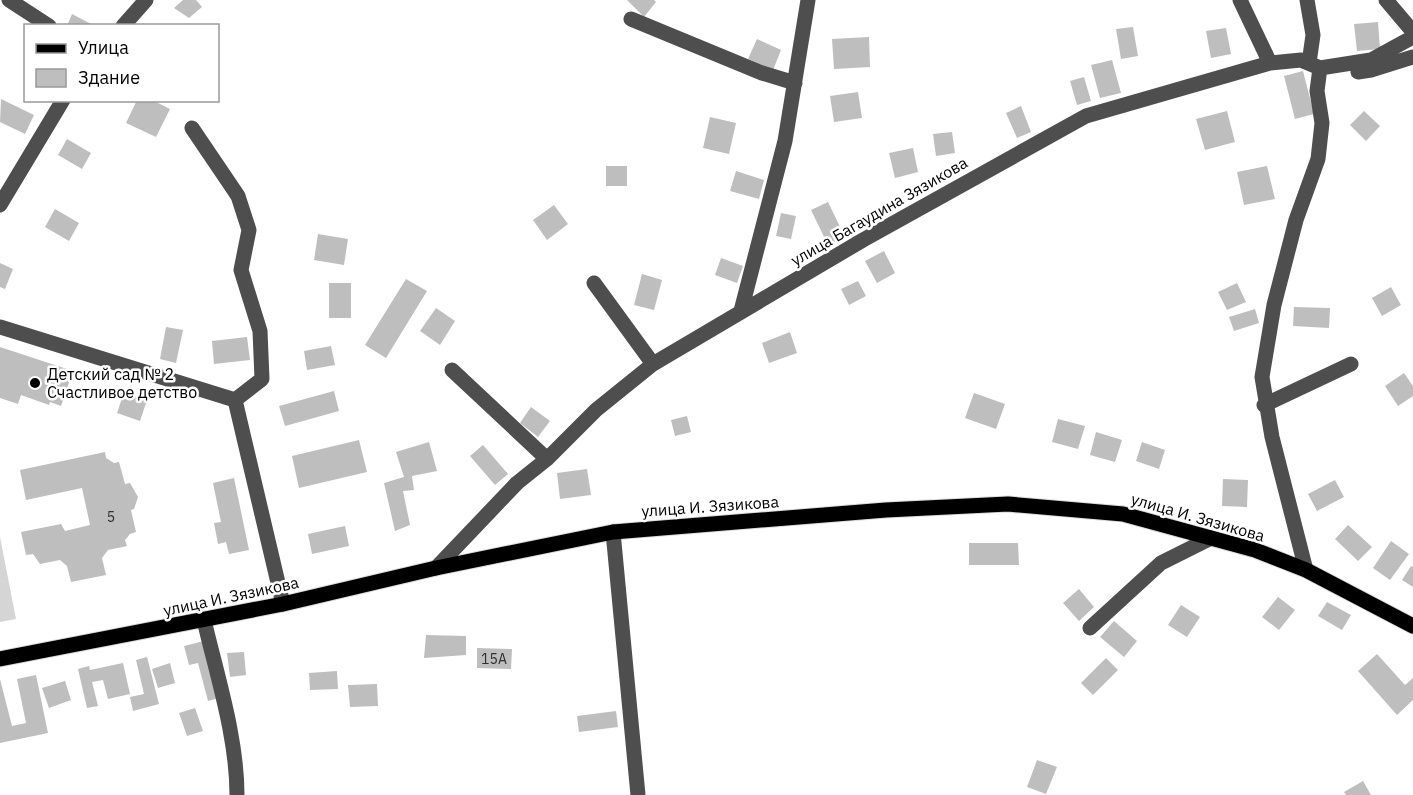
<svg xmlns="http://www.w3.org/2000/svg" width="1413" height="795" font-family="'IBM Plex Sans',sans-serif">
  <rect width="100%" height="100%" fill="#fff"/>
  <path fill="#d5d5d5" d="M0 537 16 619 0 622Z"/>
  <path fill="#bebebe" d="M183 0H196L202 7 189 18 174 8Z
    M627 0H654L656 2 644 17Z
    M72 14 95 26H67Z
    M1378 22 1380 49 1357 51 1354 24Z
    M1133 27 1138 56 1121 59 1116 29Z
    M1226 28 1231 54 1211 58 1206 31Z
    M869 37 870 67 834 69 832 39Z
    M757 39 781 50 773 70 748 59Z
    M1112 60 1121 93 1100 98 1091 65Z
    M1303 71 1314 114 1295 119 1284 76Z
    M1084 77 1091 101 1077 105 1070 81Z
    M858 92 862 118 834 122 830 96Z
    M1 99 34 115 25 134 0 122Z
    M137 100H152L170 109 156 137 126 123Z
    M1021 106 1031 132 1017 138 1006 113Z
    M1227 111 1235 142 1205 150 1196 119Z
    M1364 111 1380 126 1366 141 1350 125Z
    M710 117 736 123 729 154 703 148Z
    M952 132 955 153 936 156 933 134Z
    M67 139 91 153 82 169 58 155Z
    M913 148 918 172 895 178 889 153Z
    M606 166H627V186H606Z
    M1267 166 1275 199 1244 205 1237 172Z
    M736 171 764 180 759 199 730 191Z
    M828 202 845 237 828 245 811 210Z
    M554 205 568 224 547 240 533 220Z
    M55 209 79 223 69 241 45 227Z
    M781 213 796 216 791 239 776 236Z
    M318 234 348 239 344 265 314 260Z
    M884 251 895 273 877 283 865 261Z
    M721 258 743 266 737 283 715 275Z
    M0 263 13 269 5 289 0 287Z
    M642 274 662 280 654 310 634 305Z
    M406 279 427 291 386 358 365 345Z
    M858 281 866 296 849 305 841 289Z
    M329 283H351V318H329Z
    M1237 283 1246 302 1227 310 1218 292Z
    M1391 287 1401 305 1382 316 1372 298Z
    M1294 307 1330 308 1329 328 1293 326Z
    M436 308 455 321 440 345 420 331Z
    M1255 309 1259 323 1234 331 1229 317Z
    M166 327 183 330 176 363 160 359Z
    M790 332 797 353 769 363 762 343Z
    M247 337 250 360 214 364 212 341Z
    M331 346 335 365 307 370 304 351Z
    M0 347 73 371 61 406 50 402 49 405 21 395 18 404 0 398Z
    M1404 373 1413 386V396L1398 406 1385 386Z
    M334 391 339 411 285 426 279 406Z
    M124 392 147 400 140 421 117 413Z
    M974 393 1005 404 996 429 965 418Z
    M531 407 550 421 538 437 520 423Z
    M687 416 691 432 675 436 671 420Z
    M1058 419 1085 426 1078 449 1052 442Z
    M1096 432 1122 440 1115 462 1090 455Z
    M359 440 367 472 299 488 292 456Z
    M429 442 437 471 412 476 414 490 403 491 410 525 395 531 384 483 404 477 396 452Z
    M1142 442 1165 450 1159 469 1136 461Z
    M483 445 508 474 495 485 470 456Z
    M105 452 106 458 114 463 119 462 125 484 130 483 138 497 134 509 131 510 136 532 130 534 125 540 127 546 108 550 102 558 106 575 71 582 67 566 60 560 40 564 33 554 26 555 21 532 61 524 65 531 90 525 82 488 26 500 20 470Z
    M587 469 591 495 560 499 557 473Z
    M234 478 249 550 229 554 226 542 218 544 214 523 221 522 213 483Z
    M1223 479 1248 480 1247 507 1222 506Z
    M1335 480 1344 497 1317 511 1308 494Z
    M1348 525 1372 547 1358 561 1335 539Z
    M345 526 349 546 312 554 308 534Z
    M1391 541 1409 554 1390 580 1373 568Z
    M969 543H1018L1019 565H969Z
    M1411 566 1413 567V587L1402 580Z
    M1079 589 1094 607 1079 621 1063 603Z
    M1278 597 1295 610 1279 630 1262 617Z
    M1327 602 1351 615 1342 630 1318 616Z
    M1181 605 1200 617 1187 637 1168 625Z
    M1114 621 1137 641 1124 657 1100 637Z
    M426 635 466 636V655L424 658Z
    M204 641 219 698 208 701 198 663 189 665 184 646Z
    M477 648 512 649 511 669 477 668Z
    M244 652 246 675 230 677 227 653Z
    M1377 654 1405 685 1413 678V700L1397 715 1358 671Z
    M147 657 159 704 133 711 130 697 144 694 136 660Z
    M1106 658 1118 670 1093 695 1081 683Z
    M123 663 130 694 108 699 103 680 92 682 98 706 87 708 78 669 89 666 90 670Z
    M170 663 175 683 158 688 152 669Z
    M337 671 338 689 310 690 309 673Z
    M36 675 48 733 0 743V679L12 726 26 723 17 679Z
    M65 681 71 700 49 708 42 688Z
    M377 684 378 706 350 707 348 685Z
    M195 708 203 731 187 736 179 713Z
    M616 711 618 727 579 732 577 716Z
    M1037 760 1057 767 1046 794 1027 787Z
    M1363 781 1371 795H1346L1344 792Z"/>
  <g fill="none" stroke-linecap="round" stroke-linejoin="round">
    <g stroke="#dbdbdb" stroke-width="17">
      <path id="major" d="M0 659 283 604 436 568 613 532 886 510 1008 504 1123 514 1255 550 1306 570 1413 626"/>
    </g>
    <path stroke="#4e4e4e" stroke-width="15" d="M9 0 49 26
      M1240 0 1270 63
      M1307 0 1313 35 1309 63
      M1386 0 1413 32
      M631 19 762 73 795 83
      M123 26 146 0
      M1358 72 1371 70 1413 57
      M192 128 238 196 249 230 241 270 260 331 262 379 235 400
      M0 205 63 100
      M594 283 653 364
      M741 311 785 141 808 0
      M0 327 235 400 283 604
      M452 370 547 459
      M1264 405 1351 364
      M613 532 638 795
      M436 568 517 483 547 459 596 410 653 364 863 240 1086 116 1270 63 1301 60 1320 68 1371 60 1413 37
      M1306 570 1272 437 1262 377 1274 305 1296 220 1318 159 1322 123 1317 91 1320 68
      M204 620C217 676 237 737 237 795
      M1090 628 1161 563 1211 538"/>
    <use href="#major" stroke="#000" stroke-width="15"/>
  </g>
  <circle fill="#000" stroke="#fff" stroke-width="2" cx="35" cy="383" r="6"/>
  <g text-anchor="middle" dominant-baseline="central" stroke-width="5" stroke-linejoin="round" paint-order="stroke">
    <g font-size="14" fill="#303030">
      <text x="111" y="517">5</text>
      <text x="494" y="659">15А</text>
    </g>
    <g font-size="16" fill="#000" stroke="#fff">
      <text transform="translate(879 211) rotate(-30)">улица Багаудина Зязикова</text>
      <text transform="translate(710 506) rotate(-4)">улица И. Зязикова</text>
      <text transform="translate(1198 517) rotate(16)">улица И. Зязикова</text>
      <text transform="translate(231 596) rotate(-12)">улица И. Зязикова</text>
    </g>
    <g font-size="16" fill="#000" stroke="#fff" text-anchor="start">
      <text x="47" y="374">Детский сад № 2<tspan x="47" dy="18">Счастливое детство</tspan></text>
    </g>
  </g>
  <rect x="24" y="24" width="195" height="78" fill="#ffffff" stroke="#999999" stroke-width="1.5"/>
  <rect x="36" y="44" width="30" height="9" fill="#000000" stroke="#999999" stroke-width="1.5"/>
  <text x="78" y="54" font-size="18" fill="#000000">Улица</text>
  <rect x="36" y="69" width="30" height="18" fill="#bebebe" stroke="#999999" stroke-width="1.5"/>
  <text x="78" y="84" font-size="18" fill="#000000">Здание</text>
</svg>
